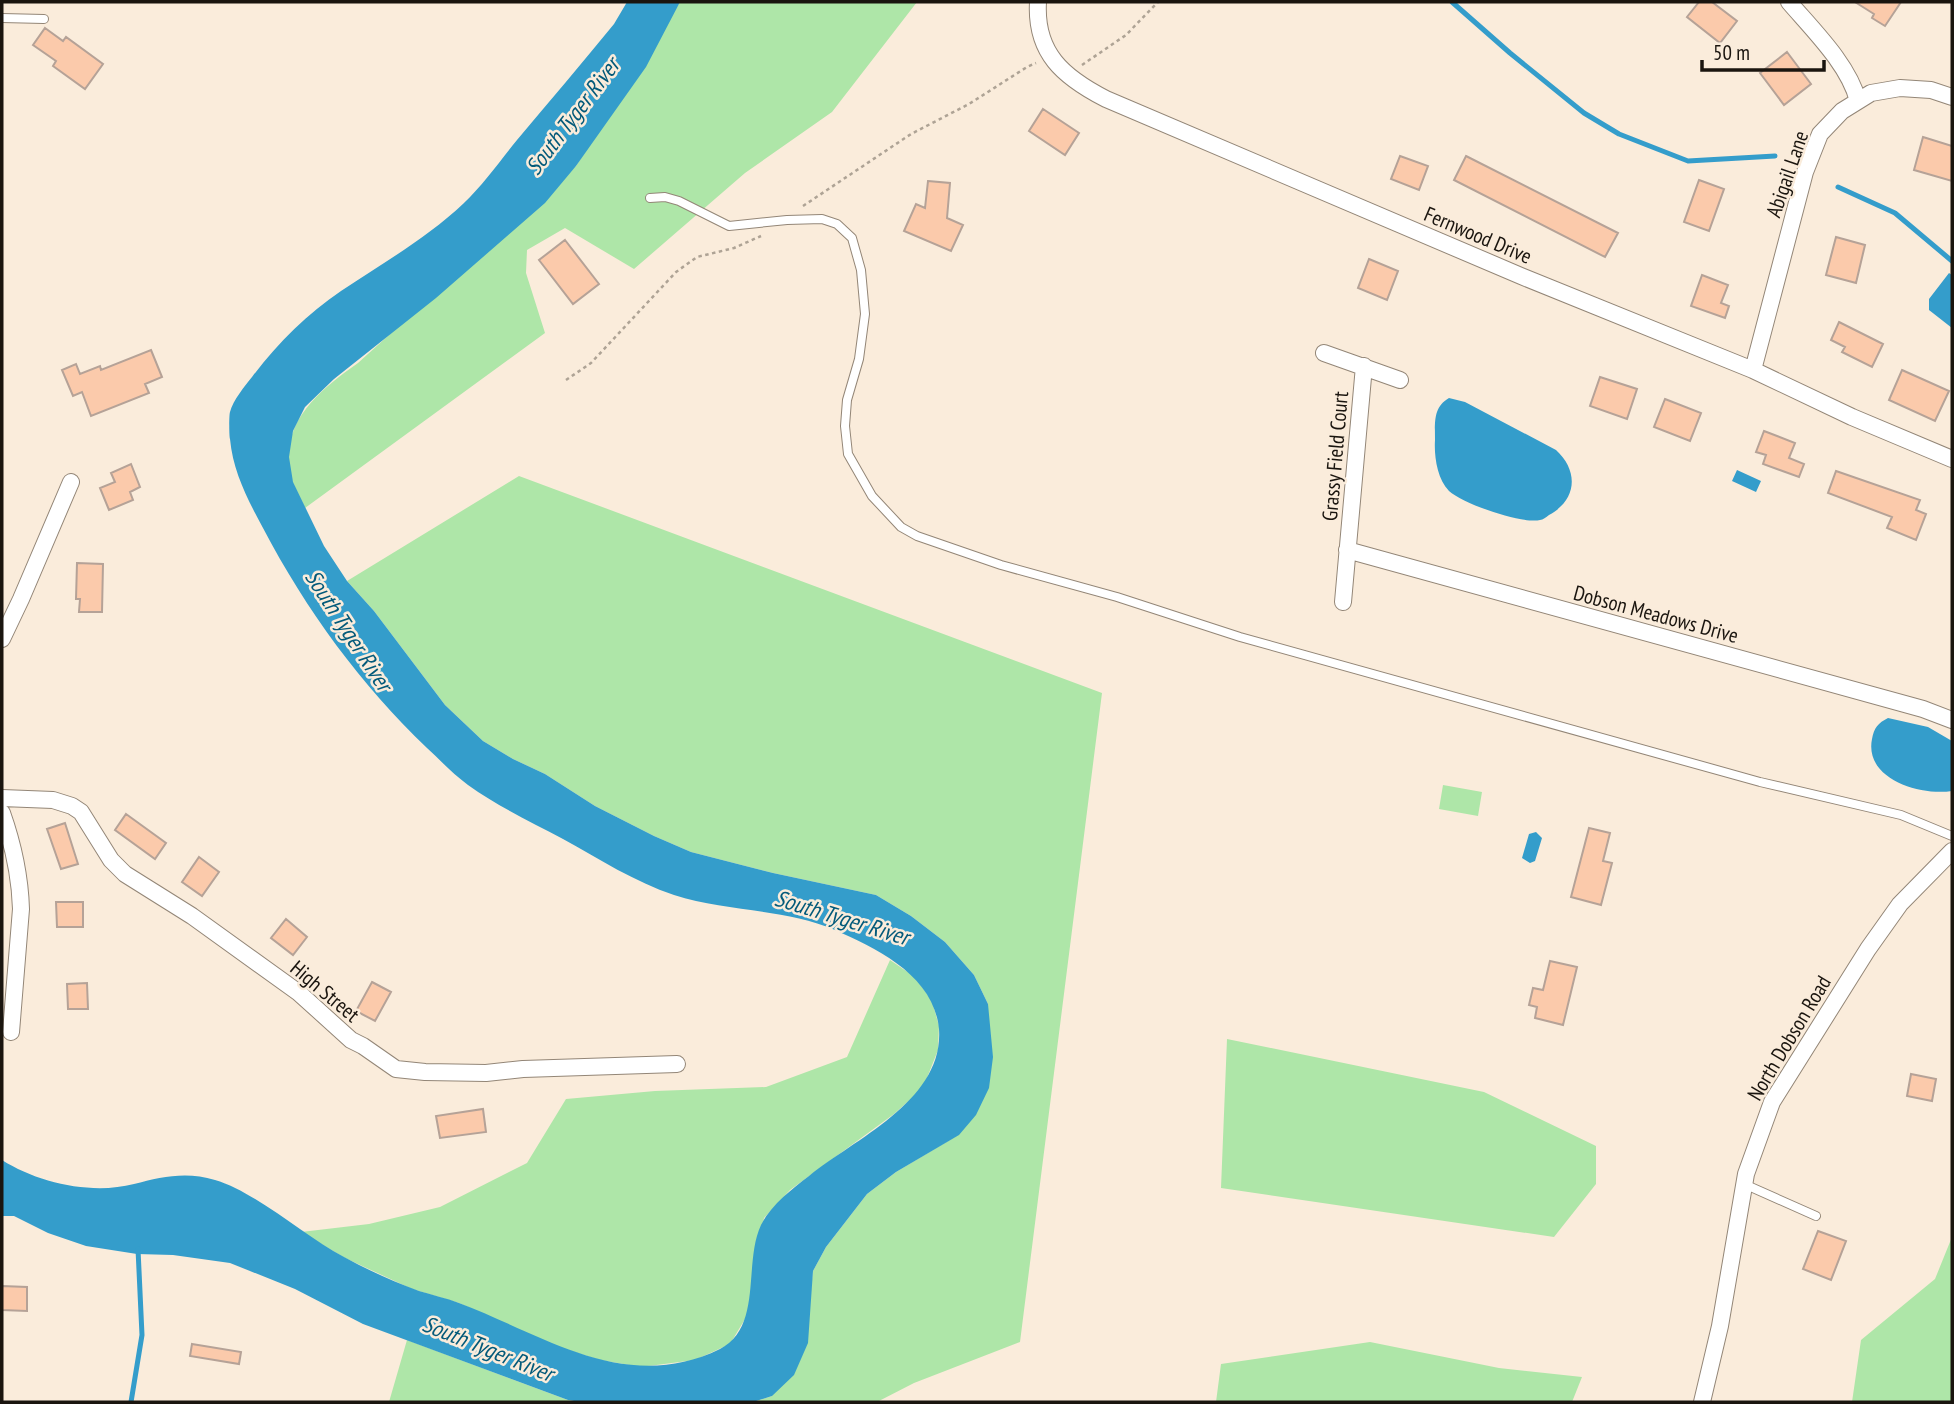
<svg xmlns="http://www.w3.org/2000/svg" width="1954" height="1404" font-family="'PT Sans Narrow',sans-serif">
  <rect width="100%" height="100%" fill="#faecdb"/>
  <path fill="#aee6a8" d="M680 2H917L832 112 745 173 634 269 565 228 527 250 526 273 545 333 305 508C302 500 297 492 293 483 274 427 318 391 358 363L576 166Z
    M519 476 1102 693 1020 1342 914 1383 877 1402H753L772 1396 809 1305 813 1271 826 1247 867 1194 896 1172 958 1135 988 1004 974 975 945 942 911 916 876 895 773 873 691 852 654 836 595 806 545 774 513 759 483 741 445 705 374 611 347 581Z
    M1443 785 1482 792 1478 816 1439 809Z
    M890 960 915 977 932 1001 939 1026 938 1050 923 1088 894 1114 790 1190 764 1218 748 1314 730 1344 695 1360 641 1367 600 1360 555 1346 459 1303 412 1289 345 1258 301 1232 369 1224 440 1207 527 1163 566 1099 655 1091 766 1087 847 1057Z
    M1227 1039 1484 1092 1596 1146V1184L1554 1237 1221 1188Z
    M1952 1237V1402H1852L1861 1340 1935 1279Z
    M407 1340 568 1400 580 1402H389Z
    M1370 1342 1499 1368 1582 1377 1572 1402H1216L1221 1364Z"/>
  <path fill="#349dcb" d="M627 2H680L646 67 576 166 545 203 436 298 334 379 305 407 293 431 289 457 293 482 324 546 347 581 374 611 445 705 483 741 513 759 545 774 595 806 654 836 691 852 773 873 876 895 911 916 945 942 974 975 988 1004 993 1057 989 1088 976 1115 959 1135 896 1172 867 1194 826 1247 813 1271 808 1343 794 1375 772 1396 753 1402H580L568 1400 363 1324 295 1289 230 1263 173 1255 137 1254 86 1246 48 1233 14 1216H2V1160C38 1183 92 1195 134 1184 161 1177 186 1171 215 1180 256 1192 304 1236 344 1257 368 1270 394 1282 419 1291 432 1295 446 1298 459 1303 544 1335 626 1395 720 1349 763 1327 743 1263 761 1225 771 1205 792 1189 809 1176 856 1138 944 1100 939 1029 934 976 878 949 835 930 784 908 726 912 674 895 635 882 599 859 563 839 531 822 497 806 468 785 453 774 440 760 427 748 361 685 306 610 263 528 248 500 233 472 230 439 229 435 229 415 230 412 233 400 245 386 252 377 277 344 307 314 341 291 383 263 427 238 464 203 483 185 500 161 517 140 549 102 582 63 614 24Z
    M1949 273 1952 275V328L1929 310V299Z
    M1449 398 1465 402 1556 450C1579 471 1577 500 1549 515 1546 517 1543 520 1540 520 1522 524 1463 504 1449 491 1437 479 1434 456 1435 440 1435 423 1433 407 1449 398Z
    M1737 470 1761 481 1756 492 1732 481Z
    M1888 718 1928 727 1952 741V791C1920 796 1864 779 1872 739 1874 728 1878 723 1888 718Z
    M1536 832 1542 838 1535 861 1530 863 1522 858 1529 834Z"/>
  <g fill="none" stroke-linecap="round" stroke-linejoin="round">
    <path stroke="#349dcb" stroke-width="5" d="M1452 2 1510 53 1584 113 1619 134 1688 161 1775 156
      M1838 187 1895 213 1952 261
      M131 1402 142 1335 138 1249"/>
  </g>
  <path fill="#fbcaab" stroke="#b5a297" stroke-width="2" d="M1699 2H1712L1737 21 1720 43 1687 17Z
    M1855 2H1901L1885 26 1872 18 1874 14Z
    M45 28 63 41 66 37 103 64 85 89 53 66 56 61 33 45Z
    M1787 52 1811 84 1784 105 1760 73Z
    M1043 109 1079 133 1065 155 1029 131Z
    M1923 137 1952 146V181L1914 170Z
    M1400 156 1428 166 1419 190 1391 179Z
    M1466 156 1618 233 1605 257 1454 180Z
    M1699 180 1724 189 1709 231 1684 222Z
    M928 181 950 183 947 218 963 225 951 251 904 231 916 204 925 208Z
    M1836 237 1865 245 1856 283 1826 275Z
    M565 240 599 284 573 304 539 260Z
    M1369 259 1398 271 1387 300 1358 288Z
    M1702 275 1728 285 1721 303 1729 306 1725 318 1691 306Z
    M1839 322 1883 344 1872 367 1842 352 1845 347 1831 340Z
    M151 350 162 377 145 384 149 393 91 416 82 392 73 396 62 370 76 364 80 374 100 366 101 370Z
    M1902 370 1949 391 1935 421 1889 400Z
    M1600 377 1637 389 1627 419 1590 406Z
    M1665 399 1701 413 1690 441 1654 427Z
    M1764 431 1795 443 1789 458 1804 464 1799 477 1763 464 1766 455 1756 452Z
    M131 464 140 487 130 492 133 500 109 510 100 488 115 482 111 473Z
    M1836 471 1920 500 1916 510 1926 514 1916 540 1887 528 1892 517 1828 493Z
    M77 563 103 564 102 612H79L80 599H76Z
    M126 814 166 843 155 859 115 830Z
    M65 823 78 864 61 869 47 829Z
    M1589 828 1610 833 1603 861 1612 863 1601 905 1571 897Z
    M199 857 219 872 202 896 182 882Z
    M56 902H83V927H57Z
    M286 919 307 937 293 955 271 938Z
    M1550 961 1577 967 1563 1025 1535 1018 1537 1007 1529 1005 1533 988 1543 990Z
    M372 982 391 992 375 1021 356 1011Z
    M87 983 88 1009H68L67 984Z
    M1911 1074 1936 1079 1932 1101 1907 1096Z
    M483 1109 486 1132 440 1138 436 1116Z
    M1818 1231 1846 1241 1831 1280 1803 1269Z
    M2 1286 27 1287V1311L2 1310Z
    M192 1344 241 1352 239 1364 190 1356Z"/>
  <g fill="none" stroke-linecap="round" stroke-linejoin="round">
    <g stroke="#938677" stroke-width="10">
      <path id="service" d="M2 18 44 19
        M650 198 665 197 679 201 729 226 787 220 822 219 837 224 852 238 861 270 865 314 859 359 847 400 845 426 848 454 872 496 901 527 917 536 1001 565 1117 597 1240 637 1760 782 1901 815 1952 836
        M1744 1184 1816 1216"/>
    </g>
    <g stroke="#938677" stroke-width="18">
      <path id="minor" d="M1038 2C1035 53 1063 77 1106 99L1521 276 1753 370 1852 417 1952 459
        M1789 2C1813 30 1849 65 1858 101
        M1324 353 1400 380
        M1753 370 1805 172 1820 134 1842 111 1871 93 1900 88 1931 90 1952 97
        M1347 550 1923 709 1952 720
        M1343 602 1364 366
        M2 639 21 599 71 482
        M2 798 53 800 72 806 81 812 111 860 125 874 192 916 299 993 351 1040 363 1046 396 1069 425 1072 486 1073 523 1069 677 1064
        M2 813C13 844 20 877 21 909L11 1032
        M1702 1402 1720 1326 1746 1174 1772 1102 1868 949 1900 904 1952 851"/>
    </g>
    <path stroke="#aea395" stroke-width="2.5" stroke-dasharray="3.5 3.5" stroke-linecap="butt" d="M1082 65 1126 35 1158 2
      M803 206 911 134 969 104 1027 67 1036 63
      M566 380 591 363 676 272 697 257 734 248 761 236"/>
    <use href="#service" stroke="#fff" stroke-width="8"/>
    <use href="#minor" stroke="#fff" stroke-width="16"/>
  </g>
  <g text-anchor="middle" dominant-baseline="central" stroke-width="5" stroke-linejoin="round" paint-order="stroke">
    <g font-size="21" fill="#1a150f" stroke="#faecdb">
      <text transform="translate(1787 174) rotate(-71)">Abigail Lane</text>
      <text transform="translate(1478 235) rotate(23)">Fernwood Drive</text>
      <text transform="translate(1335 456) rotate(-85)">Grassy Field Court</text>
      <text transform="translate(1656 614) rotate(15)">Dobson Meadows Drive</text>
      <text transform="translate(325 991) rotate(40)">High Street</text>
      <text transform="translate(1789 1038) rotate(-59)">North Dobson Road</text>
    </g>
    <g font-size="23" font-style="italic" fill="#045a7a" stroke="#faecdb">
      <text transform="translate(572 116) rotate(-53)">South Tyger River</text>
      <text transform="translate(349 630) rotate(57)">South Tyger River</text>
      <text transform="translate(842 917) rotate(17)">South Tyger River</text>
      <text transform="translate(488 1348) rotate(22)">South Tyger River</text>
    </g>
  </g>
  <rect width="1954" height="1404" fill="none" stroke="#1a150f" stroke-width="7"/>
  <path d="M1702 60v10h122v-10" fill="none" stroke="#1a150f" stroke-width="3.5"/>
  <text x="1713" y="60" font-size="21" fill="#1a150f" stroke="#faecdb" stroke-width="5" paint-order="stroke">50 m</text>
</svg>
